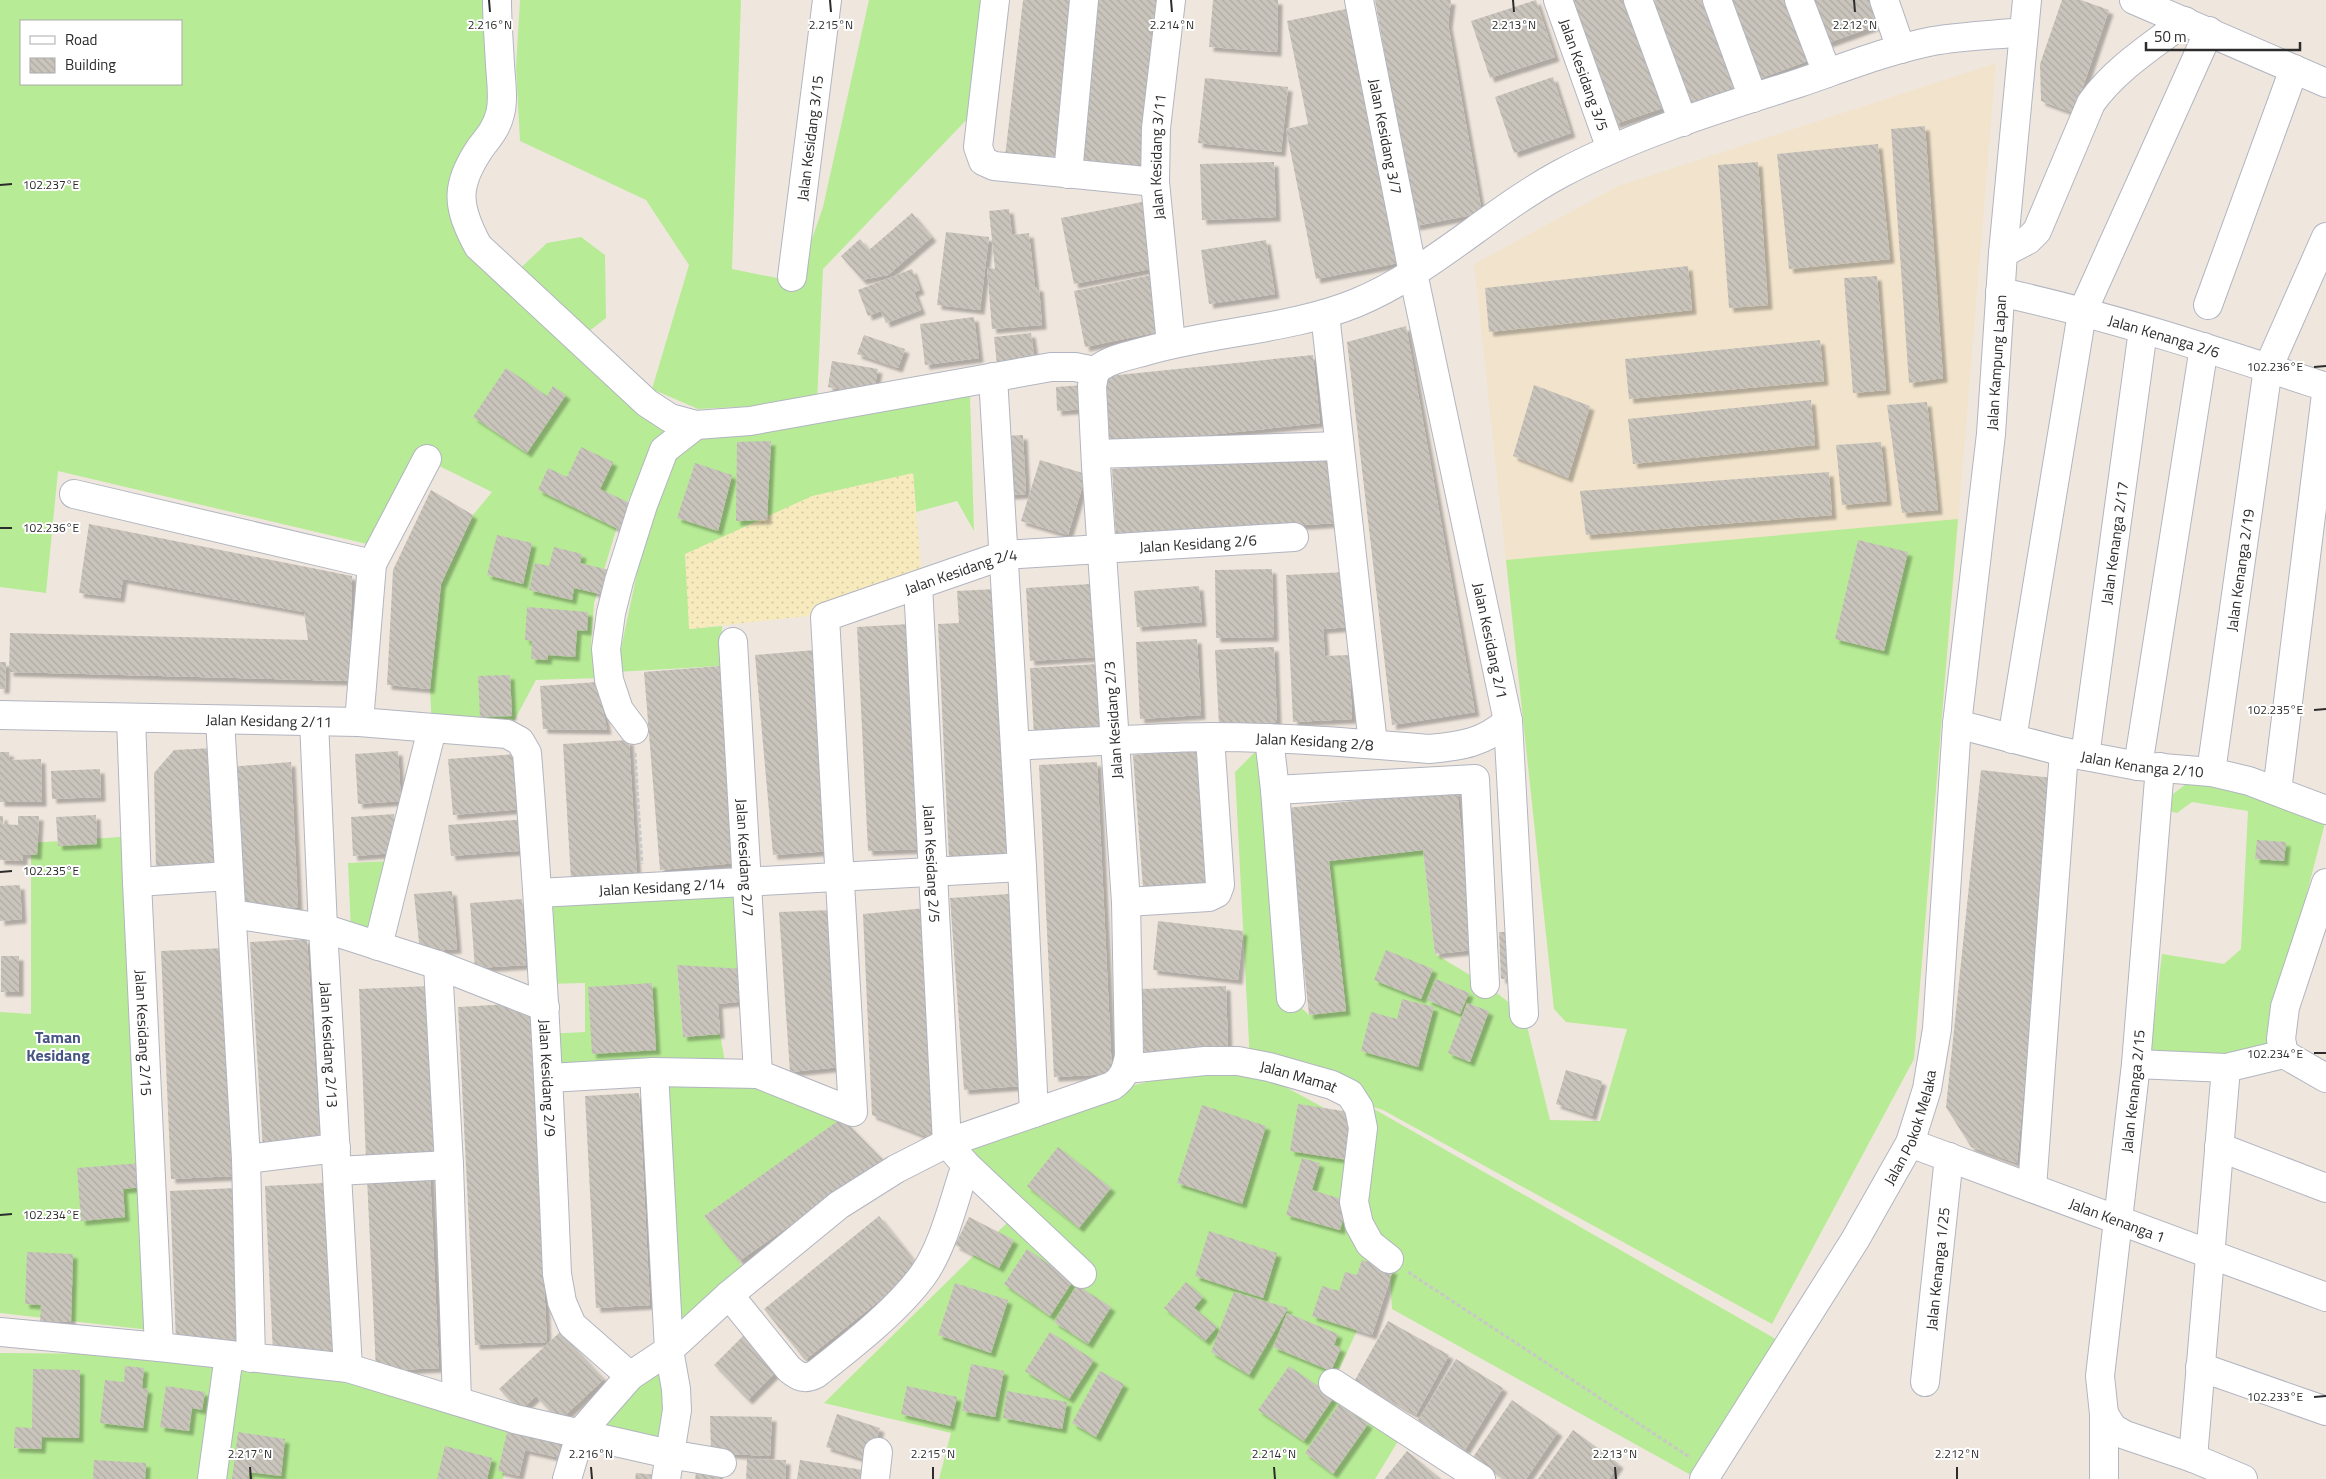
<svg xmlns="http://www.w3.org/2000/svg" width="2326" height="1479" font-family="'Titillium Web',sans-serif">
  <defs>
    <pattern id="sand-dots" width="8" height="8" patternUnits="userSpaceOnUse" patternTransform="scale(1.25)"><rect width="8" height="8" fill="#f7ebbe"/><path d="M2 2h.1M6 6h.1" fill="none" stroke="#d4caa3" stroke-width="1.8" stroke-linecap="round"/></pattern>
    <pattern id="building-back-hatch" width="6" height="6" patternUnits="userSpaceOnUse" patternTransform="scale(1.25)"><rect width="6" height="6" fill="#cac5bc"/><path d="M-1 5l2 2M0 0l6 6M5-1l2 2" fill="none" stroke="#aea9a2"/></pattern>
    <filter id="shadow"><feDropShadow dx="4.5" dy="4.5" stdDeviation="1" flood-color="#0004"/></filter>
  </defs>
  <rect width="100%" height="100%" fill="#efe7de"/>
  <path fill="#f2e4cc" d="M1996 63 1914 1059 1566 1022 1554 1009 1474 264 1618 186Z"/>
  <path fill="#b7eb95" fill-rule="evenodd" d="M0 0H489L494 129 461 204 511 277 547 243 581 237 605 255 606 318 579 339 683 435 970 396 974 531 957 501 916 512 913 473 689 629 722 626 720 666 616 672 663 451 638 481 620 517 594 603 591 646 601 678 536 680 507 734 432 729 430 689 441 584 473 515 492 492 427 460 367 544 58 471 46 593 0 587ZM21 21H181V84H21Z
    M520 0H741L732 269 797 282 823 207 869 0H991L974 112 823 269 817 403 698 409 652 389 689 265 646 200 520 141 516 67Z
    M1958 519 1914 1059 1772 1324 1383 1110 1367 1105 1788 1346 1698 1479 1392 1309 1389 1260 1333 1383 1400 1438 1375 1479H939L951 1433 824 1403 1017 1213 947 1143 1078 1098 1238 1061 1361 1128 1363 1103 1250 1063 1235 772 1269 738 1291 998 1309 1015 1346 1010 1329 861 1423 850 1435 954 1485 984 1524 1014 1550 1120 1600 1121 1627 1029 1566 1022 1554 1009 1506 560Z
    M2191 780 2251 787 2326 819 2268 1044 2215 1059 2150 1056 2162 954 2224 964 2241 949 2248 811 2192 802 2177 813 2170 811 2173 794Z
    M135 836 159 1331 0 1313V1012L31 1014V843Z
    M393 861 375 937 351 932 348 863Z
    M747 881 752 970 677 966 683 1037 720 1034 727 1073 549 1078 547 1034 585 1032V983L544 984 538 893Z
    M758 1074 853 1112 704 1216 739 1261 746 1274 678 1329 662 1082Z
    M669 1350V1454L582 1433Z
    M0 1353 229 1355 515 1419 503 1479H0Z"/>
  <path fill="url(#sand-dots)" d="M913 473 921 569 808 616 689 629 685 554 812 496Z"/>
  <path fill="url(#building-back-hatch)" filter="url(#shadow)" d="M1023 0H1076L1056 164 1005 157Z
    M1098 0H1157L1140 173 1081 167Z
    M1213 0H1278L1277 52 1209 47Z
    M1375 0H1451L1448 24 1482 213 1415 226Z
    M1536 0 1555 57 1490 78 1471 21Z
    M1573 0H1626L1663 108 1615 124Z
    M1650 0H1707L1739 92 1688 110Z
    M1730 0H1791L1813 59 1759 79Z
    M1809 0H1878L1886 22 1825 44Z
    M2062 0H2081L2109 10 2074 113 2041 101 2040 64Z
    M1346 9 1398 263 1316 279 1286 129 1308 124 1287 21Z
    M1553 77 1571 133 1514 153 1495 97Z
    M1205 78 1288 87 1281 152 1198 143Z
    M1925 126 1943 378 1909 383 1891 129Z
    M1878 144 1890 259 1789 269 1777 154Z
    M1274 162 1276 217 1202 220 1200 164Z
    M1758 162 1768 305 1729 308 1718 165Z
    M1142 202 1155 268 1074 284 1061 218Z
    M1009 209 1012 235 1029 233 1035 287H1039L1042 325 992 329 987 267 995 269 989 211Z
    M912 213 932 237 888 275 862 280 841 256 860 239 869 250Z
    M946 232 989 237 980 310 937 305Z
    M1266 240 1275 294 1209 304 1201 250Z
    M1688 266 1692 310 1489 332 1485 288Z
    M912 269 920 290 914 292 921 310 886 323 881 311 868 316 858 290Z
    M1152 275 1163 331 1085 347 1074 291Z
    M1877 276 1886 390 1853 393 1844 278Z
    M974 317 979 358 925 365 920 324Z
    M1406 326 1475 712 1392 725 1347 342Z
    M1031 333 1035 361 997 365 994 337Z
    M864 335 905 349 898 368 857 354Z
    M1820 340 1824 381 1629 399 1625 359Z
    M1313 355 1320 423 1106 446 1099 377Z
    M832 361 878 369 873 396 828 387Z
    M506 368 547 396 553 386 566 395 527 453 473 417Z
    M1085 385 1086 409 1057 411 1056 387Z
    M1534 385 1590 406 1568 478 1513 456Z
    M1811 400 1815 445 1633 464 1628 419Z
    M1927 402 1938 510 1902 513 1887 405Z
    M1023 435 1026 494 1009 495 1006 436Z
    M771 441 767 520 736 521 737 442Z
    M1881 442 1887 501 1842 505 1836 445Z
    M581 447 613 462 600 489 632 504 620 530 538 490 548 468 567 477Z
    M1332 455 1336 523 1116 537 1112 469Z
    M1040 460 1086 474 1068 535 1021 521Z
    M695 463 732 475 718 531 677 518Z
    M1829 472 1832 515 1586 535 1580 491Z
    M431 490 473 515 441 584 430 689 387 685 393 570Z
    M89 524 352 576 349 681 9 672 10 633 308 640 304 612 123 579 120 598 79 593Z
    M497 535 532 543 523 584 487 575Z
    M1858 540 1908 552 1884 651 1835 639Z
    M554 547 582 554 580 563 609 570 604 595 574 588 572 600 529 590 535 563 549 566Z
    M1272 569 1274 637 1216 638 1215 570Z
    M1347 572 1350 627 1323 629 1325 656 1349 655 1352 719 1293 722 1286 575Z
    M1090 584 1095 657 1030 661 1026 588Z
    M1199 586 1202 622 1137 627 1134 591Z
    M996 589 1009 855 949 858 938 624 959 623 957 591Z
    M527 607 588 612 587 631 577 630 575 657 548 655 547 660 531 659 532 641 525 640Z
    M910 624 922 849 868 851 857 627Z
    M1197 639 1201 715 1140 719 1136 642Z
    M1274 647 1277 722 1219 725 1215 650Z
    M815 650 830 851 773 855 755 655Z
    M0 662H6L5 689H0Z
    M1098 664 1102 731 1034 735 1030 668Z
    M720 666 736 863 660 870 644 672Z
    M510 675 512 716 480 717 478 676Z
    M597 682 607 730 543 729 540 686Z
    M629 740 637 876 571 880 563 744Z
    M213 748 216 869 156 872 154 773 174 750Z
    M1196 750 1206 883 1143 888 1133 755Z
    M398 751 401 801 358 804 355 754Z
    M0 752H9L10 760 41 759 42 802H0Z
    M516 754 521 809 453 815 448 759Z
    M291 762 298 907 236 911 229 767Z
    M1097 762 1112 1074 1054 1077 1039 765Z
    M100 769 101 797 52 799 51 771Z
    M1981 770 2053 778 2017 1163 1971 1147 1946 1107Z
    M1457 790 1474 950 1435 954 1423 850 1329 861 1346 1011 1309 1015 1287 808Z
    M394 814 396 853 353 856 351 817Z
    M96 815 97 844 58 846 56 817Z
    M0 816H3V824L18 825V816H39L37 855 23 854V861L0 860Z
    M528 819 531 850 451 856 448 825Z
    M2257 840 2286 842 2284 861 2255 859Z
    M20 885 22 919 0 921V886Z
    M452 891 457 949 420 952 414 894Z
    M1009 894 1022 1086 964 1090 950 898Z
    M522 899 526 965 475 968 470 903Z
    M926 908 935 1140 872 1115 863 914Z
    M832 910 840 1067 790 1072 779 912Z
    M1158 921 1243 931 1238 980 1153 970Z
    M1499 932H1513L1514 978 1501 979Z
    M307 939 320 1147 263 1150 250 942Z
    M224 948 234 1176 171 1179 161 951Z
    M1386 950 1433 969 1421 999 1374 980Z
    M1 956H19V992H1Z
    M677 965 745 969 746 1001 718 1004 720 1034 683 1037Z
    M1436 979 1469 993 1460 1014 1427 1000Z
    M652 983 656 1050 592 1054 588 987Z
    M430 986 436 1155 366 1159 359 989Z
    M1226 986 1228 1049 1144 1052 1141 989Z
    M1402 999 1434 1007 1418 1067 1361 1051 1371 1012 1397 1019Z
    M530 1003 547 1342 475 1345 458 1007Z
    M1467 1003 1489 1011 1470 1062 1448 1053Z
    M1566 1070 1602 1081 1592 1116 1556 1104Z
    M639 1093 650 1305 596 1308 585 1096Z
    M1298 1104 1356 1113 1348 1160 1290 1151Z
    M1202 1105 1266 1126 1242 1204 1177 1183Z
    M842 1118 883 1160 739 1261 704 1216Z
    M1058 1147 1111 1188 1079 1228 1027 1186Z
    M1302 1158 1320 1163 1312 1190 1348 1201 1340 1230 1286 1215Z
    M142 1163 144 1187 123 1189 125 1217 81 1221 77 1168Z
    M430 1174 439 1368 376 1371 367 1178Z
    M324 1183 332 1351 273 1354 265 1186Z
    M236 1188 242 1339 176 1342 170 1191Z
    M879 1216 920 1268 805 1360 764 1309Z
    M969 1217 1014 1240 999 1268 955 1245Z
    M1209 1231 1277 1253 1263 1298 1195 1276Z
    M1027 1249 1073 1281 1050 1316 1004 1284Z
    M27 1252 73 1254 71 1322 40 1321 41 1305 25 1304Z
    M1362 1260 1393 1270 1372 1335 1312 1316 1322 1286 1339 1291 1345 1272 1357 1275Z
    M1186 1282 1203 1297 1194 1308 1217 1327 1205 1341 1164 1308Z
    M955 1283 1008 1300 991 1353 938 1335Z
    M1077 1285 1111 1307 1088 1344 1054 1322Z
    M1234 1292 1288 1308 1249 1375 1211 1352Z
    M1287 1313 1338 1334 1334 1345 1341 1348 1331 1371 1273 1347Z
    M1388 1321 1449 1355 1416 1415 1355 1380Z
    M560 1332 604 1379 559 1421 536 1396 520 1411 499 1389Z
    M1050 1332 1094 1360 1069 1399 1025 1371Z
    M746 1333 780 1368 748 1400 714 1365Z
    M1456 1359 1503 1388 1465 1450 1418 1420Z
    M971 1364 1004 1371 995 1417 962 1411Z
    M125 1366 144 1368 142 1388 148 1389 143 1428 100 1423 105 1380 124 1382Z
    M1289 1366 1334 1397 1304 1441 1258 1410Z
    M33 1369 80 1370 79 1438 42 1437 41 1449 14 1448 15 1427 32 1428Z
    M1100 1371 1124 1384 1096 1437 1072 1423Z
    M166 1386 205 1392 202 1410 192 1408 189 1431 160 1427Z
    M907 1386 957 1397 950 1426 901 1414Z
    M1007 1391 1067 1402 1062 1429 1003 1418Z
    M1512 1400 1558 1432 1526 1479H1505L1473 1457Z
    M1339 1404 1368 1424 1333 1474 1305 1453Z
    M837 1414 880 1428 870 1461 826 1447Z
    M710 1416 772 1417 770 1456 711 1453Z
    M508 1428 573 1444 569 1460 525 1450 519 1476 498 1471Z
    M1573 1430 1619 1464 1609 1479H1538Z
    M238 1432 285 1439 281 1476 249 1472 248 1479H232Z
    M445 1446 492 1458 487 1479H437Z
    M1407 1451 1441 1479H1384Z
    M747 1459 786 1460 785 1479H746Z
    M94 1460 146 1463 145 1479H93Z
    M800 1460 870 1471 868 1479H797Z
    M636 1473 658 1475V1479H635Z
    M696 1473 723 1478V1479H695Z"/>
  <g fill="none" stroke-linecap="round" stroke-linejoin="round">
    <g stroke="#b2b5c1" stroke-width="30">
      <g id="minor">
        <path d="M497 0C497 22 499 43 500 65 501 81 504 99 500 114 497 127 489 137 481 147 455 185 456 205 478 246L647 403 670 418 696 425 750 421 1051 367H1075L1095 371C1109 359 1128 356 1146 351 1215 331 1289 330 1356 303 1429 273 1490 212 1560 174 1635 134 1718 109 1799 83 1843 68 1888 50 1933 41 1963 36 1994 35 2023 32"/>
        <path d="M995 0 978 147 983 161 994 166 1155 182"/>
        <path id="s1" d="M1359 0 1413 273 1508 721 1524 1014"/>
        <path id="s2" d="M1558 0 1611 149"/>
        <path d="M1638 0 1683 122"/>
        <path d="M1717 0 1753 98"/>
        <path d="M1799 0 1827 73"/>
        <path d="M1884 0 1901 49"/>
        <path d="M2134 0 2326 83"/>
        <path d="M1068 174 1084 0"/>
        <path d="M2003 253 2028 240 2037 231 2091 103C2115 69 2152 46 2185 21"/>
        <path id="s3" d="M792 277 827 0"/>
        <path id="s4" d="M2000 292C2111 316 2219 352 2326 387"/>
        <path d="M2208 305 2294 69"/>
        <path d="M1325 314 1373 744"/>
        <path id="s5" d="M1171 344 1155 182 1156 128 1171 0"/>
        <path d="M993 377 1022 867 1034 1113"/>
        <path d="M1096 454 1339 446"/>
        <path d="M74 494 372 564"/>
        <path id="s6" d="M918 585 947 1143 966 1165 1082 1274"/>
        <path id="s7" d="M733 642 758 1074"/>
        <path id="s8" d="M0 715 359 722 507 734 520 741 527 753C541 927 550 1100 557 1274L562 1302 572 1325 630 1376"/>
        <path id="s9" d="M131 718 137 882 159 1347"/>
        <path d="M220 720 246 1159 251 1358"/>
        <path id="s10" d="M314 721 323 928 348 1368"/>
        <path d="M359 722 372 564 427 459"/>
        <path id="s11" d="M1957 724 2064 752 2138 766 2211 772 2249 781 2326 810"/>
        <path d="M634 730 619 710 609 680 606 649 611 613 619 581 643 505 664 450 696 425"/>
        <path d="M1269 738 1275 790 1291 998"/>
        <path d="M2012 739 2082 313 2209 31"/>
        <path id="s12" d="M1015 746C1080 742 1144 738 1209 737 1283 737 1356 743 1429 749 1461 746 1484 743 1508 721"/>
        <path id="s13" d="M2085 756 2143 330"/>
        <path d="M2138 766 2204 347"/>
        <path id="s14" d="M2211 772 2268 368 2326 237"/>
        <path d="M1275 790 1475 779 1485 984"/>
        <path d="M2277 791 2326 394"/>
        <path d="M137 882 229 876"/>
        <path id="s15" d="M538 893 1022 867"/>
        <path d="M1126 902 1209 897 1217 893 1220 885 1210 737"/>
        <path d="M232 914 323 928 438 965 545 1007"/>
        <path d="M378 946 432 729"/>
        <path d="M438 965 449 1165 457 1401"/>
        <path d="M2284 1054 2281 1039 2285 1007 2326 883"/>
        <path d="M2284 1054 2326 1078"/>
        <path d="M2136 1064 2226 1068 2284 1054"/>
        <path id="s16" d="M1126 1069 1205 1061H1238L1269 1067 1332 1085 1350 1094 1359 1108 1363 1128 1354 1202 1359 1224 1370 1244 1389 1259"/>
        <path d="M654 1072 669 1350 676 1389 677 1410 666 1479"/>
        <path id="s17" d="M549 1078 654 1072 758 1074 853 1112 825 617 1004 555 1294 537"/>
        <path id="s18" d="M1910 1143 2326 1297"/>
        <path d="M2219 1147 2326 1188"/>
        <path d="M246 1159 336 1148"/>
        <path d="M337 1171 449 1165"/>
        <path d="M2032 1188 2064 752"/>
        <path d="M729 1295 789 1369C799 1377 804 1380 816 1374 850 1347 897 1311 923 1275 944 1246 954 1199 966 1165"/>
        <path d="M0 1332 159 1347 348 1368 515 1419 669 1454 722 1463"/>
        <path d="M2200 1367 2326 1411"/>
        <path id="s19" d="M1925 1382 1949 1157"/>
        <path d="M1333 1383 1481 1479"/>
        <path d="M2104 1414 2113 1428 2125 1435 2193 1458 2243 1479"/>
        <path d="M2193 1458 2226 1068"/>
        <path d="M212 1479 229 1355"/>
        <path d="M567 1479 581 1432 630 1376 669 1350 729 1295 839 1205 896 1169 947 1143 1112 1086C1124 1078 1126 1070 1129 1056L1126 902 1096 466 1092 386 1095 371"/>
        <path d="M875 1479 878 1452"/>
        <path id="s20" d="M1704 1479 1855 1240 1910 1143 1927 1089 1937 1029 1957 724 1991 434 2003 253 2027 0"/>
        <path id="s21" d="M2104 1479V1414L2100 1376 2136 1064 2160 767"/>
      </g>
    </g>
    <path stroke="#c8c8c8" stroke-width="3" stroke-dasharray="4 2.5" stroke-linecap="butt" d="M635 753 642 864
      M1408 1272 1691 1458"/>
    <use href="#minor" stroke="#fff" stroke-width="28"/>
  </g>
  <path fill="none" stroke="#2c2c2c" stroke-width="2" d="M489 0 490 12M830 0 831 12M1171 0 1172 12M1513 0 1514 12M1854 0 1855 12M0 185 12 184M2314 367 2326 366M0 528H12M2314 710 2326 709M0 872 12 871M2314 1053H2326M0 1215 12 1214M2314 1397 2326 1396M250 1467 251 1479M591 1467 592 1479M933 1467V1479M1274 1467 1275 1479M1615 1467 1616 1479M1957 1467V1479"/>
  <g text-anchor="middle" dominant-baseline="central" stroke-width="4" stroke-linejoin="round" paint-order="stroke">
    <g font-size="15" fill="#2c2c2c" stroke="#fff">
      <text stroke="none"><textPath href="#s2" startOffset="79">Jalan Kesidang 3/5</textPath></text>
      <text stroke="none"><textPath href="#s1" startOffset="139">Jalan Kesidang 3/7</textPath></text>
      <text stroke="none"><textPath href="#s3" startOffset="140">Jalan Kesidang 3/15</textPath></text>
      <text stroke="none"><textPath href="#s5" startOffset="188">Jalan Kesidang 3/11</textPath></text>
      <text stroke="none"><textPath href="#s4" startOffset="170">Jalan Kenanga 2/6</textPath></text>
      <text stroke="none"><textPath href="#s20" startOffset="1181">Jalan Kampung Lapan</textPath></text>
      <text stroke="none"><textPath href="#s17" startOffset="1191">Jalan Kesidang 2/6</textPath></text>
      <text stroke="none"><textPath href="#s13" startOffset="215">Jalan Kenanga 2/17</textPath></text>
      <text stroke="none"><textPath href="#s14" startOffset="204">Jalan Kenanga 2/19</textPath></text>
      <text stroke="none"><textPath href="#s17" startOffset="951">Jalan Kesidang 2/4</textPath></text>
      <text stroke="none"><textPath href="#s1" startOffset="654">Jalan Kesidang 2/1</textPath></text>
      <text transform="translate(1113 720) rotate(-94)">Jalan Kesidang 2/3</text>
      <text stroke="none"><textPath href="#s8" startOffset="269">Jalan Kesidang 2/11</textPath></text>
      <text stroke="none"><textPath href="#s12" startOffset="300">Jalan Kesidang 2/8</textPath></text>
      <text stroke="none"><textPath href="#s11" startOffset="190">Jalan Kenanga 2/10</textPath></text>
      <text stroke="none"><textPath href="#s7" startOffset="216">Jalan Kesidang 2/7</textPath></text>
      <text stroke="none"><textPath href="#s6" startOffset="279">Jalan Kesidang 2/5</textPath></text>
      <text stroke="none"><textPath href="#s15" startOffset="124">Jalan Kesidang 2/14</textPath></text>
      <text stroke="none"><textPath href="#s9" startOffset="315">Jalan Kesidang 2/15</textPath></text>
      <text stroke="none"><textPath href="#s10" startOffset="324">Jalan Kesidang 2/13</textPath></text>
      <text stroke="none"><textPath href="#s16" startOffset="175">Jalan Mamat</textPath></text>
      <text stroke="none"><textPath href="#s8" startOffset="862">Jalan Kesidang 2/9</textPath></text>
      <text stroke="none"><textPath href="#s21" startOffset="390">Jalan Kenanga 2/15</textPath></text>
      <text stroke="none"><textPath href="#s20" startOffset="409">Jalan Pokok Melaka</textPath></text>
      <text stroke="none"><textPath href="#s18" startOffset="221">Jalan Kenanga 1</textPath></text>
      <text stroke="none"><textPath href="#s19" startOffset="114">Jalan Kenanga 1/25</textPath></text>
    </g>
    <g font-size="16" font-weight="bold" fill="#475583" stroke="#fff">
      <text x="58" y="1037">Taman<tspan x="58" dy="18">Kesidang</tspan></text>
    </g>
  </g>
  <g font-size="12" text-anchor="middle" fill="#2c2c2c" stroke="#fff" stroke-width="4" stroke-linejoin="round" paint-order="stroke">
    <text x="490" y="29">2.216°N</text>
    <text x="831" y="29">2.215°N</text>
    <text x="1172" y="29">2.214°N</text>
    <text x="1514" y="29">2.213°N</text>
    <text x="1855" y="29">2.212°N</text>
    <text x="51" y="189">102.237°E</text>
    <text x="2275" y="371">102.236°E</text>
    <text x="51" y="532">102.236°E</text>
    <text x="2275" y="714">102.235°E</text>
    <text x="51" y="875">102.235°E</text>
    <text x="2275" y="1058">102.234°E</text>
    <text x="51" y="1219">102.234°E</text>
    <text x="2275" y="1401">102.233°E</text>
    <text x="250" y="1458">2.217°N</text>
    <text x="591" y="1458">2.216°N</text>
    <text x="933" y="1458">2.215°N</text>
    <text x="1274" y="1458">2.214°N</text>
    <text x="1615" y="1458">2.213°N</text>
    <text x="1957" y="1458">2.212°N</text>
  </g>
  <rect x="20" y="20" width="162" height="65" fill="#ffffff" stroke="#ababab"/>
  <rect x="30" y="36" width="25" height="8" fill="#ffffff" stroke="#ababab"/>
  <text x="65" y="45" font-size="15" fill="#2c2c2c">Road</text>
  <rect x="30" y="58" width="25" height="15" fill="url(#building-back-hatch)" stroke="#ababab"/>
  <text x="65" y="70" font-size="15" fill="#2c2c2c">Building</text>
  <path d="M2146 42v8h154v-8" fill="none" stroke="#2c2c2c" stroke-width="2.5"/>
  <text x="2154" y="42" font-size="15" fill="#2c2c2c" stroke="#ffffff" stroke-width="4" paint-order="stroke">50 m</text>
</svg>
